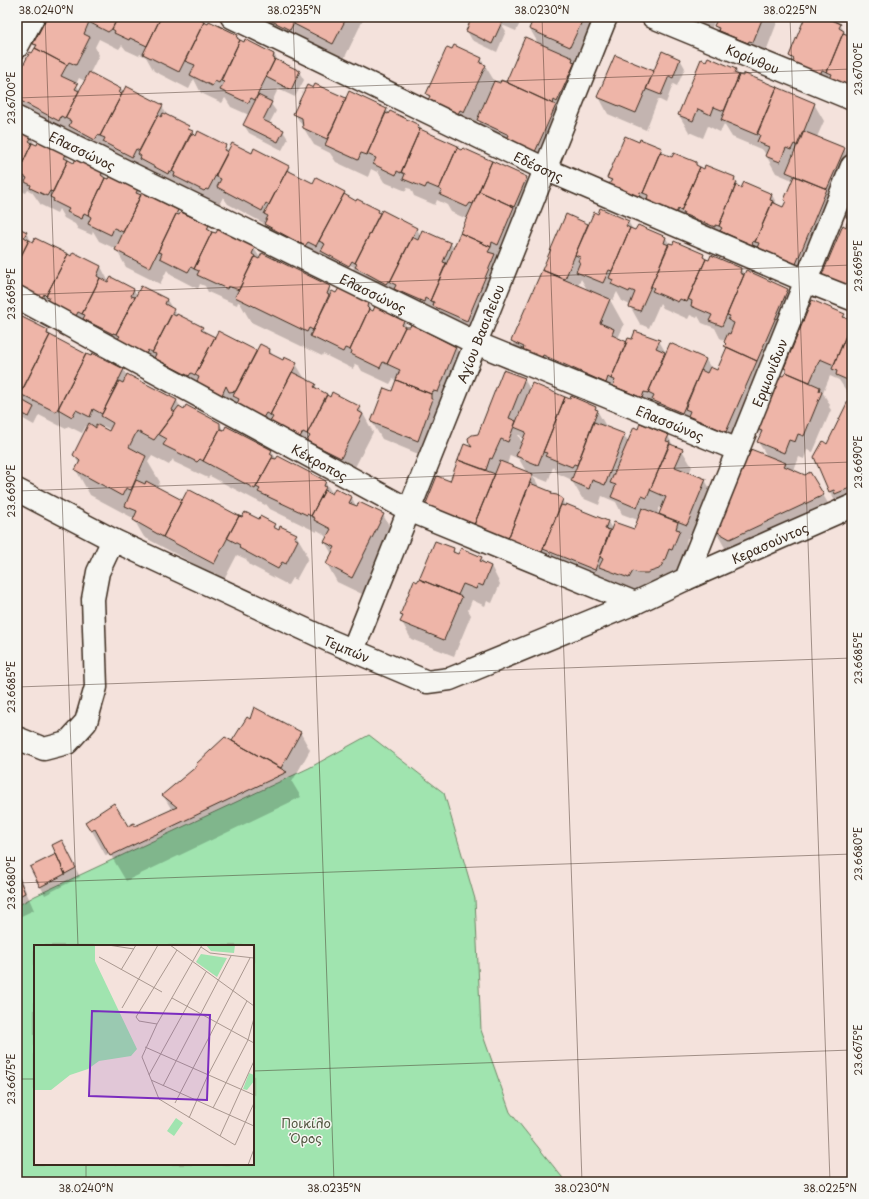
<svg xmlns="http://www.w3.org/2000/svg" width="869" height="1199" font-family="'Playpen Sans',sans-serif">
  <rect width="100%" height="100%" fill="#f4e2dc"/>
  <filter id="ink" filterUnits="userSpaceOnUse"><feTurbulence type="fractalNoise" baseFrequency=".025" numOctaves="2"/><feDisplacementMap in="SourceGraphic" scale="8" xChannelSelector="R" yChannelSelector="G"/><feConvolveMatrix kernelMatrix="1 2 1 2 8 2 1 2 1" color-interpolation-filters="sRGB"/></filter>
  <g filter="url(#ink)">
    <path fill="#a0e4af" stroke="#6e8766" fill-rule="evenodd" d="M369 735 444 793 475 899 481 1030 510 1112 566 1182H17V906L35 896 309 768ZM35 946H253V1164H35Z"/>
    <path fill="#0003" fill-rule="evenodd" d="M17 17H37L17 48Z
      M48 17H201L206 24 237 36 241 41 274 54 278 61 299 72 304 80 295 97 278 89 271 104 276 111 269 124 283 131 288 139 282 150 249 133 244 125 249 115 231 107 226 99 225 98 222 103 201 93 194 79 189 89 154 71 146 57 140 54 139 56 126 50 122 45 119 49 99 39 95 47 99 55 90 73 121 90 123 94 162 106 168 117 188 127 194 136 225 146 229 152 252 154 288 167 292 173 314 185 344 192 346 197 378 210 380 215 382 211 417 229 421 236 451 244 454 249 467 219 451 212 447 205 437 200 435 205 414 196 411 189 407 188 406 191 384 182 377 170V172L371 169 368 177 336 162 330 153 314 145 295 114 346 99 349 93 387 110 389 114 419 125 422 131 458 147 460 151 463 149 527 178 537 195 477 337 275 241 265 224 228 204 223 197 218 207 151 176 145 167 142 173 17 108V79L36 48 34 44ZM79 78 85 81 80 91 76 84ZM331 255 354 267 353 269 331 257Z
      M235 17H363L364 18 343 61Z
      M464 17H593L598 24 580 63 574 61 582 76 545 169 488 137 478 119 474 128 468 131 429 100 430 99 427 94 481 59 495 82 506 84 526 38 538 43 530 29 532 23 522 19 516 31 502 25 506 31 497 52 472 40 467 31 472 21Z
      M666 17H716L708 37Z
      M719 17H777L778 20 763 59 725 43 715 26Z
      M806 17H822L840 24 846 35 852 37V100L794 62 790 56Z
      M708 58 736 70 739 76 814 104 824 121 817 137 844 148 852 162 806 281 620 201 611 184V183L608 178 640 143 661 149 664 155 696 163 698 167 704 170 734 178 740 188 742 189 744 183 772 195 778 206 783 208 786 202 785 200 793 182 790 178V179L776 173 763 150 732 137 724 124 720 132 708 126 703 138 689 132 679 115Z
      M680 59 685 68 677 86 673 84 666 103 658 99 646 130 608 114 599 97Z
      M17 131 31 137 35 145 66 154 70 162 102 172 107 180 138 190 141 197 177 211 180 215 208 226 212 233 254 248 260 258 329 287 332 292 368 304 373 313 404 321 407 328 456 347 466 365 428 458 382 439 372 422 393 393 397 381 393 379 390 384 362 371 359 366 355 364 353 369 323 354 322 356 251 322 240 303 238 302 237 305 208 292 205 286 200 284 198 289 171 275 167 270 160 284 126 267 116 249 99 241 93 231 92 235 78 229 75 224 64 218 59 209 57 213 41 205 32 192 28 190 26 193 17 189Z
      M852 203V300L833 292 823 275 846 228 849 220 847 216Z
      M567 215 589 225 628 221 633 230 666 238 670 245 703 255 706 260 741 269 745 276 787 290 797 307 736 448 527 366 512 341ZM581 279 588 291 578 286ZM617 292 622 301 630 305V306L640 324 649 328 660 303 663 308 688 319 690 315 697 318 698 316 702 323 715 328 720 338 726 341 725 346 727 350 718 371 711 368 706 360 666 353 659 341 627 343 618 338 624 325 609 298 613 300Z
      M17 228 26 233 32 242 71 258 73 253 101 267 109 282 111 278 134 290 137 295 141 287 167 300 177 316 202 328 205 334 257 352 270 350 273 356 283 361 296 364 305 379 315 385 318 390 327 395 328 397 360 408 373 432 351 475 240 409 236 403 232 411 17 292Z
      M844 315 847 320 852 322V394L847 392 839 380 830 376 823 393 830 405 829 407 831 410 813 452 807 450 804 459 799 457 794 471 805 476 810 473 838 520 729 555 715 530 767 456 758 442 761 435 758 429 787 372 785 368Z
      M20 317 48 331 51 337 91 357 93 354 124 370 127 377 128 375 177 401 181 408 220 424 224 432 271 450 277 460 325 482 333 494 335 490 352 498 357 508 383 515 393 532 362 594 337 582 327 564 332 554 325 542 327 538 322 533 317 530V532L270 509 266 504 265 505 210 476 208 478 174 462 173 459 169 465 152 456 148 462 160 482 157 488 183 501 242 519 259 521 274 524 277 530 296 535 306 552 305 553 308 558 296 580 292 578 288 585 250 565 246 559 237 555 224 580 144 537 133 518 90 495 76 470 79 464 74 455 88 427 86 426 82 433 68 426 66 429 39 415 34 425 18 416 17 414V395L20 400H22L17 391V318L18 320ZM103 426 109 429 111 433 102 428Z
      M524 379 530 389 564 398 595 407 607 428 624 435 628 442 668 436 674 447 682 450 692 467 689 473 705 480 715 497 697 542 687 538 686 544 689 548 682 567 679 566 674 579 649 590 643 587 639 594 610 584 607 579 604 586 436 523 450 482 465 445 473 449 478 435ZM518 435H520L526 445 524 446ZM510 455 519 459 527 473 507 465ZM553 467 557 473 572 480V481L582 498 599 505 602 496 616 502 622 514 638 520 634 530 612 529 608 522 566 507 562 500 553 496 552 493 540 488 533 476 548 482ZM660 507 663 508 660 515 657 514Z
      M852 405V518L844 517 830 492 815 457 827 445Z
      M453 549 456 554 481 558 485 564 491 566 500 584 492 603 487 601 485 606 472 600 468 610 471 615 454 656 411 639 402 622 403 619 401 615 420 579Z
      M300 732 310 750 292 782 301 797 126 881 110 854 106 856 87 822 135 828 172 810 163 795 233 743Z
      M66 850 80 877 45 895 31 868Z
      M17 871 34 910 17 918Z"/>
    <path fill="#eeb5a8" stroke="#3b2a1e" d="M47 17H79L89 22 84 34 90 37 76 65 69 62 67 65 35 48 37 45 33 44Z
      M79 17H118L112 29 108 32Z
      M118 17H161L147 46 130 38 129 40 114 33 115 31 112 29Z
      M161 17H203L201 20 204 22 179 72 143 54Z
      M264 17H297L290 30Z
      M297 17H347L333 44 294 24Z
      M472 17H491L502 22 492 44 466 31Z
      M534 17H584L570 47 529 29Z
      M718 17H763L753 42 749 41 748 43 718 31 719 28 714 26Z
      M805 17H825L841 24 839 28 844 31 827 72 822 70 820 75 792 63 794 59 789 56Z
      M209 21 238 35 237 38 240 40 219 83 215 81 212 86 190 75 195 65 185 61 204 22 208 24Z
      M843 33 852 36V87L830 79 832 74 827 72Z
      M525 37 573 58 572 61 575 62 557 102 554 100 553 104 506 82Z
      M245 39 274 54 273 58 275 59 255 100 251 98 248 103 220 90 224 82 221 81 240 40 244 42Z
      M454 45 482 58 480 63 486 65 464 112 460 110 458 114 428 100 430 96 426 94 447 47 452 49Z
      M35 48 67 65 61 76 78 84 75 89 79 91 65 118 61 116 59 121 17 99V77L30 52 32 53Z
      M662 51 680 59 673 78 669 76 661 95 646 89Z
      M615 55 654 71 636 113 597 97Z
      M708 57 736 69 734 73 739 75 724 111 714 107 711 115 698 109 693 121 678 115 701 59 706 61Z
      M275 59 300 71 291 90 266 77Z
      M89 72 121 89 119 93 122 94 100 136 98 135 95 140 69 126 71 121 65 118Z
      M743 73 777 87 757 135 721 120 739 75 743 76Z
      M501 80 556 105 535 152 507 139 509 135 477 120 494 81 500 83Z
      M315 84 346 98 327 139 303 128 302 118 293 114 307 85 313 88Z
      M126 86 163 105 139 151 136 149 132 157 103 142 105 138 100 136Z
      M777 87 815 103 798 146 794 144 791 150 786 148 780 162 765 156 769 147 757 142 760 135 757 133Z
      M349 91 387 109 367 155 361 153 358 160 325 145Z
      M258 95 272 102 263 120 284 130 278 142 243 125Z
      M390 111 419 125 417 128 420 129 401 173 397 171 396 175 373 164 376 158 367 154 386 113 388 114Z
      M163 113 189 126 188 129 193 131 172 172 169 171 168 174 140 159 141 156 138 154 158 115 161 117Z
      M420 129 458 146 439 189 427 184 425 188 403 179 405 174 401 172Z
      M17 130 32 137 29 141 32 143 17 175Z
      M198 131 226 145 224 150 228 152 208 190 206 189 204 191 174 176 175 173 172 171 191 133 196 136Z
      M803 131 845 148 827 189 786 172Z
      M625 136 639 142 640 139 662 148 643 193 640 192 639 197 609 184 612 180 607 178Z
      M39 140 67 153 64 158 68 160 53 192 50 191 47 196 30 188 31 185 25 182 27 178 18 173 32 143 37 145Z
      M232 143 252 153 254 148 289 166 269 205 266 203 262 211 217 187 221 179 215 176Z
      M457 148 461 150 463 148 492 161 473 204 470 203 467 207 440 195 442 191 439 189Z
      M660 152 672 157 674 153 696 162V165L700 167 681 211 678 209 676 213 647 201 648 195 643 193Z
      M76 158 103 171 101 175 105 178 88 215 84 213 82 219 67 212 69 209 53 201 54 199 50 197 68 160 74 163Z
      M492 161 527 177 514 207 479 191Z
      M705 165 735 177 734 181 737 182 719 226 715 225V227L683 214 684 212 681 211 700 167 704 169Z
      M287 170 313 183 316 177 345 192 316 246 308 242 305 246 264 224 268 216 264 214Z
      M111 176 138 189 136 193 141 195 123 232 114 228 111 235 88 224 91 217 88 215 105 178 109 179Z
      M794 176 827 189 796 264 757 248 759 243 755 242 772 202 783 207 786 201 784 200Z
      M744 182 772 194 770 200 773 201 755 242 753 241 752 245 720 231 722 228 719 226 736 185 741 188Z
      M479 191 514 207 498 245 492 242 491 247 460 233Z
      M142 192 178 210 150 268 115 250Z
      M344 194 356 201 357 199 379 210 378 212 380 213 355 263 352 261 349 266 321 251 325 244 319 241Z
      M852 201V225L847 223 849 218 846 217Z
      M600 208 629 221 626 226 630 228 612 271 609 270 603 283 576 272 580 262 578 261 580 257 575 255 594 212 598 214Z
      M382 210 417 228 390 282 388 281 386 284 355 267 357 264 355 263Z
      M181 212 209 225 207 229 212 232 194 269 191 267 188 272 160 258 162 253 158 252 176 214 179 215Z
      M566 214 588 224 565 279 542 270Z
      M847 223 852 225V287L822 275 843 225 846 227Z
      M638 225 666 237 664 243 669 245 640 311 629 307 635 292 630 290 629 292 611 284 613 280 609 278 630 228 635 230Z
      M17 227 27 232 24 237 29 240 17 264Z
      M218 229 255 247 252 254 255 256 239 290 228 286 227 289 197 275 199 271 194 269 212 232 216 233Z
      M422 230 451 243 443 262 446 263 430 301 425 298 424 302 394 289 396 285 390 282 412 237 418 240Z
      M460 233 491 247 488 252 495 254 467 321 433 306 434 302 430 301Z
      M35 238 68 254 46 296 44 294 42 298 17 285V264L29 240 33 242Z
      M674 241 704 254 703 257 706 259 687 302 680 299 678 302 652 291 654 288 651 286 669 243 673 244Z
      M73 252 101 266 97 276 100 278 82 314 78 312 76 316 47 301 49 297 46 296 68 254 71 256Z
      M262 253 330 286 327 294 329 295 313 330 309 328 307 332 235 297 255 257 259 259Z
      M711 255 741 268 740 273 744 275 722 326 709 321 712 315 691 306 692 301 688 299 706 259 709 260Z
      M542 270 610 299 600 323 614 329 612 335 627 342 611 379 608 377 606 383 543 355 542 358 523 350 524 347 511 341Z
      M746 270 788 289 757 361 724 346 726 344 724 342 728 333 730 334 734 323 728 320 730 316 727 315Z
      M111 277 134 289 131 296 135 297 116 334 113 333V334L83 319 85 315 82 314 100 278 108 282Z
      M141 286 167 299 165 304 174 309 152 353 148 350 146 354 117 340 120 336 116 334Z
      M339 288 368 303 367 307 369 309 350 350 345 348 343 352 310 336 332 291 336 293Z
      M812 300 845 314 843 317 852 321 834 365 820 359 810 382 786 372V369L784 368Z
      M375 306 404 321 402 325 405 327 387 364 383 362 380 368 351 354 352 351 350 350 369 309 373 311Z
      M172 314 176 316 177 314 203 327 201 330 215 337 195 375 191 373 189 376 154 358 156 354 152 353Z
      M20 316 48 330 47 334 50 335 23 389 18 387 17 389V318L18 319Z
      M852 321V382L836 375 837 371 832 369Z
      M411 324 456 347 438 392 433 391 431 394 396 380 400 370 387 364 405 327H410Z
      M218 331 257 351 236 391 229 392 226 386 222 395 197 382 199 377 195 375Z
      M635 331 660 340 656 348 665 352 648 393 644 392 642 398 613 386 615 380 611 379 628 338 632 339Z
      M50 335 86 354 56 412 20 394Z
      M670 343 706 359 682 413 652 400 654 396 648 393Z
      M260 344 270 349 269 353 283 360 284 357 297 363 270 415 266 413 263 418 237 404 239 399 233 396Z
      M727 347 757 361 726 432 688 416 690 411 685 409 701 370 707 373 710 367 717 370Z
      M92 353 124 369 102 414 93 409 90 417 76 410 72 417 58 409 86 354 91 356Z
      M503 370 525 378 509 418 516 421 508 442 501 439 492 459 490 458 486 470 458 460 464 444 472 447 469 443 468 438 472 435 478 434Z
      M292 372 316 384 314 387 327 394 307 434 303 432 300 437 270 422 273 417 270 415Z
      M786 372 820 387 819 391 822 392 804 436 798 434 795 442 789 440 784 453 757 442 762 431 757 429 779 375 783 376Z
      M127 374 177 400 172 410 175 412 154 440 137 431 129 447 146 456 131 490 126 488 122 496 75 470 80 461 73 455 89 423 96 428V424L109 431 113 423 101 416 119 381 123 383Z
      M396 380 431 394V399H433L418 441 371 422 384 388 392 391Z
      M532 383 565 397 538 465 516 456 526 432 514 427Z
      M332 392 361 407 358 411 363 414 341 458 307 441 310 436 307 434 327 395 330 397Z
      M571 396 596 407 595 409 598 410 577 465 574 464 572 467 545 456 547 453 543 452 565 397 570 399Z
      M18 398 34 407 29 417 17 411Z
      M848 401 852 403V487L835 494 834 490 829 492 814 457 823 441 827 444Z
      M186 405 220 423V429L203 461 200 459 197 462 163 445 167 439 158 434 179 406 184 409Z
      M594 422 625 434 605 485 592 480 589 489 571 481Z
      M640 423 669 435 666 441 670 442 647 498 642 496 637 508 611 497 616 485 610 483 634 427 638 429Z
      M226 426 272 450 270 454 273 456 255 489 203 461 220 429 224 430Z
      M670 444 683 449 675 467 706 479 687 525 659 514 666 497 650 490Z
      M748 448 786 463 784 466 805 475 810 472 824 495 730 539 714 530Z
      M278 456 326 481 324 486 326 487 311 516 307 514V515L258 492 260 489 256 487 272 458 276 459Z
      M458 460 495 474 474 525 425 506 437 476 450 481Z
      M500 461 533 474 508 539 474 525Z
      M136 480 145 484 146 481 182 500 163 537 133 520 137 511 125 506Z
      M530 483 552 492 551 494 557 495 563 499 542 552 508 539Z
      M335 488 352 497 349 503 357 506 359 502 384 514 352 578 326 564 335 547 324 542 331 529 314 520 315 518 311 516 325 490 332 494Z
      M188 489 239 516 214 564 163 537Z
      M566 504 608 521 605 529 610 530 595 570 543 549 561 505 565 506Z
      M642 508 678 522 676 529 680 530 672 550 669 549 664 562 659 569 647 573H638L633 571 629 578 599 567 603 559 600 557 614 522 634 529Z
      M245 512 259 519 260 516 275 524 273 527 279 530 280 526 297 534 294 538 298 540 286 564 282 562 278 569 239 548 240 545 227 538 239 516 242 517Z
      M435 541 454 548 453 552 458 554 461 548 482 557 480 561 491 566 483 586 478 584 476 589 463 584 458 595 419 579Z
      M419 579 462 597 444 640 400 622 403 616 400 615 414 580 417 582Z
      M254 707 301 732 281 768 232 741 247 717 250 719Z
      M225 737 287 772 110 856 95 829 91 831 85 822 114 803 128 826 134 823 135 826 177 807 162 795 197 766 196 764Z
      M62 840 76 868 65 874 52 845Z
      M56 854 65 874 40 887 30 867Z
      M17 873 25 893 17 897Z"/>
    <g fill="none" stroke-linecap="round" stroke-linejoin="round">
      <g stroke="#3b2a1e" stroke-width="25">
        <g id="minor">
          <path id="s1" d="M232 17 545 169 806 281 852 299"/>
          <path id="s2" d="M653 17 852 99"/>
          <path d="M17 47 33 17"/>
          <path id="s3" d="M17 118 476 343 738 450"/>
          <path id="s4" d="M17 297 409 510 635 603"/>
          <path id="s5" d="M686 579 852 506"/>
          <path d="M17 738 44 749 67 743 86 722 96 687 93 599 98 572 113 540"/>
        </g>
      </g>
      <g stroke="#3b2a1e" stroke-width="25">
        <g id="tertiary">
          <path id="s6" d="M17 490 113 540 328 640 427 682 450 679 635 603 686 579 852 166"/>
          <path id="s7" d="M353 650 606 17"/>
        </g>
      </g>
      <use href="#minor" stroke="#f6f6f2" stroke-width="22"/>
      <use href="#tertiary" stroke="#f6f6f2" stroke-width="22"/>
    </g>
  </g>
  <path fill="none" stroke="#3b2a1e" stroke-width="1" stroke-opacity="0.45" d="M45 17 78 946M293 17 334 1182M542 17 582 1182M790 17 830 1182M17 98 852 69M17 295 852 265M17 491 852 462M17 687 852 658M17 883 852 854M253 1071 852 1050M17 1079H35M86 1164V1182"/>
  <g text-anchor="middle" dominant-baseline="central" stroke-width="3" stroke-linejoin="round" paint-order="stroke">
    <g font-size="13" fill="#3b2a1e" stroke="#f6f6f2">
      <text stroke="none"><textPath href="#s2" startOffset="108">Κορίνθου</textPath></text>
      <text stroke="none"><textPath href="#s3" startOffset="73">Ελασσώνος</textPath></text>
      <text stroke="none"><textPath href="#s1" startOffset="341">Εδέσσης</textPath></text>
      <text stroke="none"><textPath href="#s3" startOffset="397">Ελασσώνος</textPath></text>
      <text stroke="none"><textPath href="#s7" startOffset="341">Αγίου Βασιλείου</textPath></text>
      <text stroke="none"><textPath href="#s6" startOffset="955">Ερμιονίδων</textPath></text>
      <text stroke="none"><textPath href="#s3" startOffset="721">Ελασσώνος</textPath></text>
      <text stroke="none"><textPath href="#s4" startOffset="345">Κέκροπος</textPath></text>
      <text stroke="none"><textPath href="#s5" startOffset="91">Κερασούντος</textPath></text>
      <text stroke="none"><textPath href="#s6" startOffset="366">Τεμπών</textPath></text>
    </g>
    <g font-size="13" fill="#545842" stroke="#f6f6f2">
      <text x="306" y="1122">Ποικίλο<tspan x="306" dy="15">Όρος</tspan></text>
    </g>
  </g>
  <g transform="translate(34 945)">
    <rect width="220" height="220" fill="#f4e2dc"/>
    <path d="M0 0H61V16L103 104 97 111 65 116 54 124 36 130 17 145H0ZM172 0H201L200 8 177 6ZM167 9 193 13 183 32 162 17ZM215 128 220 130V136L213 145 209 144ZM142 173 149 178 140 191 133 186Z" fill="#a0e4af"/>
    <path fill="none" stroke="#aa9890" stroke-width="1" d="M74 0 100 4M136 0 220 61M168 0 123 79 108 112 125 154 201 200 220 158M167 2 176 8 220 13M65 12 128 47M87 25 102 0M138 53 220 98M88 63 124 0M123 79 105 76 102 72 143 5M111 102 220 150M115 130 172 27M117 135 220 181M129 141 197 11M141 158 216 13M179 163 214 95 220 73M155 173 174 130 213 56M186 191 220 116M214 220 220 204"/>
    <path fill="#7b2cbf" fill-opacity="0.15" stroke="#7b2cbf" stroke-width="2" d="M58 66 176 70 173 155 55 151Z"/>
    <rect width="220" height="220" fill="none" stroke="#3b2a1e" stroke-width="2"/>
  </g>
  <rect width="869" height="1199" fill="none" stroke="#f6f6f2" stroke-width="44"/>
  <rect x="22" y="22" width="825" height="1155" fill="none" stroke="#3b2a1e" stroke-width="1.5"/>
  <g font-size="10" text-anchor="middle" fill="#3b2a1e">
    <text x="46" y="14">38.0240°N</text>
    <text x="294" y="14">38.0235°N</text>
    <text x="542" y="14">38.0230°N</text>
    <text x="790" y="14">38.0225°N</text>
    <text transform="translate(858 69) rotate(-90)" y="4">23.6700°E</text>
    <text transform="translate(11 98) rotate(-90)" y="4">23.6700°E</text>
    <text transform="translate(858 266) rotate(-90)" y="4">23.6695°E</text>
    <text transform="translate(11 294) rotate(-90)" y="4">23.6695°E</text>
    <text transform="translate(858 462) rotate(-90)" y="4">23.6690°E</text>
    <text transform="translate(11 491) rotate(-90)" y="4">23.6690°E</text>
    <text transform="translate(858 658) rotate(-90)" y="4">23.6685°E</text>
    <text transform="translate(11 687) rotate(-90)" y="4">23.6685°E</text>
    <text transform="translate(858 854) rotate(-90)" y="4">23.6680°E</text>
    <text transform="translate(11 883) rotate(-90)" y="4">23.6680°E</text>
    <text transform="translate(858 1050) rotate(-90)" y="4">23.6675°E</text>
    <text transform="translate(11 1079) rotate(-90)" y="4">23.6675°E</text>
    <text x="86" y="1192">38.0240°N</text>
    <text x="334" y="1192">38.0235°N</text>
    <text x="582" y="1192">38.0230°N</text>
    <text x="830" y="1192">38.0225°N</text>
  </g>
</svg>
